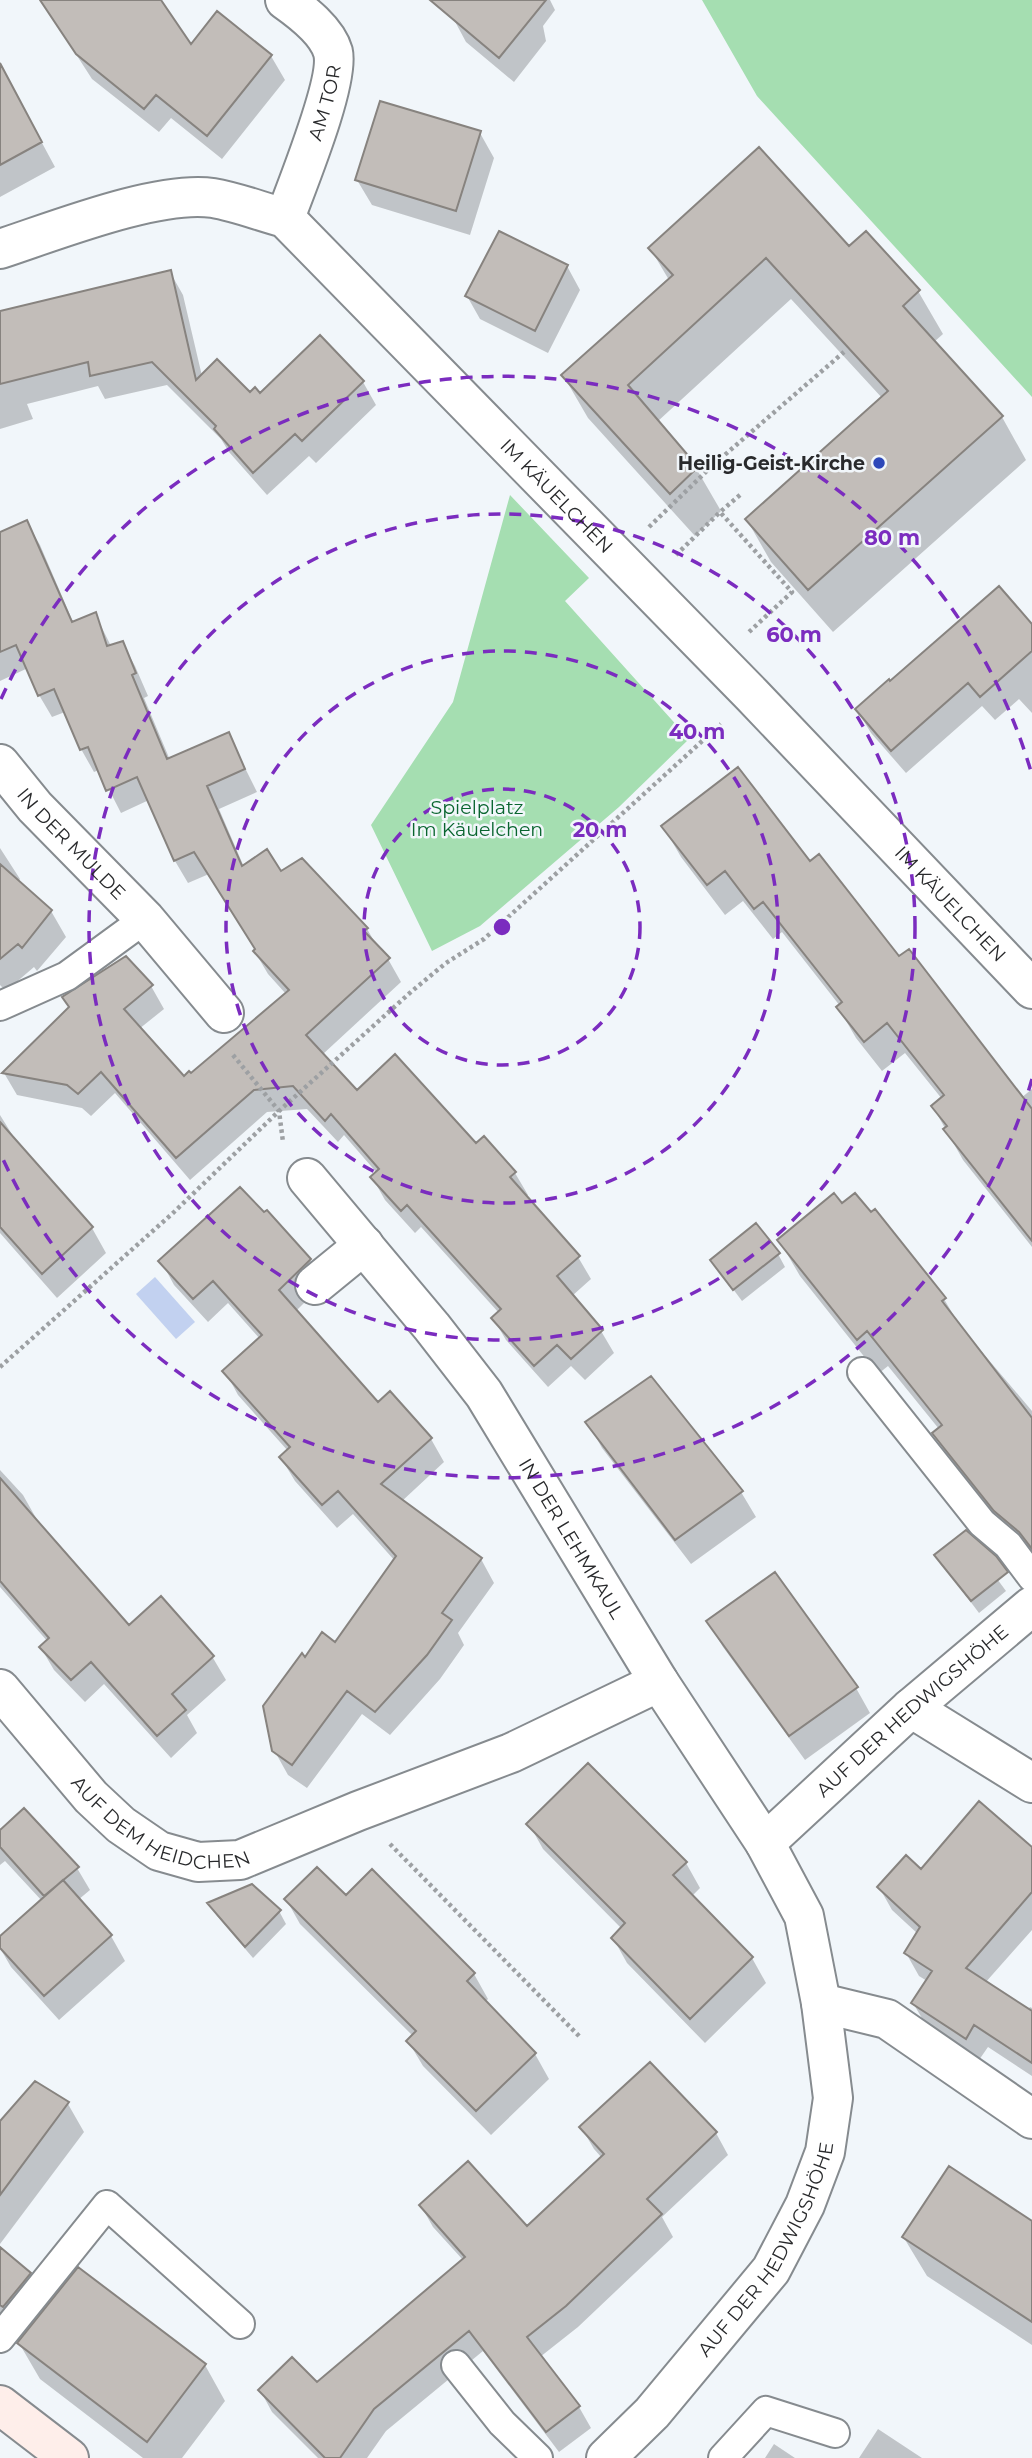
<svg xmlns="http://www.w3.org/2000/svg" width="1032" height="2458" font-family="Montserrat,sans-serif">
  <rect width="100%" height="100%" fill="#f1f6fa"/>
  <path fill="#a5deb1" d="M702 0H1032V397L757 96Z
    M510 495 589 578 565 601 689 739 619 807 480 926 432 951 371 825 453 702Z"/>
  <path fill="#c2d1f0" d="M155 1277 195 1322 176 1339 136 1294Z"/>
  <path fill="#0003" d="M41 0H159L191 47 271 56 285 80 222 159 171 118 159 132 92 79Z
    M446 0H550L555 10 543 26 546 41 514 82 466 42 452 16Z
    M0 83 21 104 55 167 0 197Z
    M480 133 494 158 470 235 372 205 357 180Z
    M650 248H849L918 291 943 334 934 342 1002 417 1026 460 833 632 771 562 747 520 883 399 791 299 657 422 696 468 721 511 695 536 588 418 563 375 669 280Z
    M567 266 580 290 548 353 480 319 467 296Z
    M170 272 183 295 202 376 250 394 260 395 363 382 376 405 316 463 309 456 267 495 229 452 221 439 167 385 105 399 98 386 27 404 33 419 0 429V313Z
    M27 523 40 545 74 624 95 614 111 646 122 643 135 666 148 696 144 698 170 760 228 734 257 792 219 809 244 867 280 874 367 929 379 949 388 959 401 982 322 1055 357 1093 476 1145 515 1173 528 1195 525 1197 578 1257 591 1279 572 1296 601 1331 614 1353 585 1380 571 1366 548 1387 506 1340 493 1318 499 1313 421 1227 415 1233 385 1200 372 1177 377 1173 344 1135 338 1142 307 1109 267 1112 190 1180 115 1093 91 1116 82 1108 17 1095 4 1073 151 986 164 1009 139 1029 184 1079 191 1076 286 994 268 974 255 952 257 950 209 874 188 883 175 861 149 800 121 813 99 770 94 772 81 749 65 712 52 717 39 695 28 668 0 681V534Z
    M1032 626V713L1019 699 995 720 982 706 906 773 871 733 857 710Z
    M663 826 810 864 899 958 1021 1098 1032 1089V1247L963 1160 933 1107 942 1099 905 1053 882 1071 856 1038 838 1007 840 1006 782 932 773 939 743 901 725 915 681 857Z
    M0 848 20 879 18 882 51 911 66 937 37 971 34 967 6 991 0 985Z
    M0 1115 23 1152 0 1169Z
    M38 1167 92 1228 106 1253 57 1298 0 1233V1201Z
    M267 1212 310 1260 323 1284 296 1311 378 1404 431 1439 444 1462 401 1502 481 1559 494 1583 458 1633 464 1645 440 1679 390 1735 362 1714 307 1788 288 1775 274 1750 335 1644 395 1561 353 1514 337 1528 295 1481 281 1458 288 1451 238 1395 225 1371 260 1339 228 1303 208 1322 174 1285 161 1261Z
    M779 1240 944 1299 960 1326 1032 1411V1560L954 1469 934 1433 939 1429 888 1366 878 1374 800 1276Z
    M778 1254 785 1267 742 1301 712 1261Z
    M588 1423 741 1492 756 1517 691 1564 602 1448Z
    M0 1470 23 1495 36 1518 34 1519 129 1627 161 1599 213 1658 226 1680 187 1715 197 1733 171 1758 104 1684 85 1702 54 1670 41 1648 48 1642 0 1587Z
    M964 1534 1006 1591 979 1613 936 1556Z
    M708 1622 856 1688 870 1713 805 1760 723 1647Z
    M588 1765 686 1863 700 1888 691 1897 752 1958 766 1983 705 2043 627 1963 613 1938 622 1929 543 1849 529 1824Z
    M0 1828 77 1868 90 1890 78 1900 111 1936 125 1961 59 2020 11 1967 0 1948V1939L42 1901 5 1861 0 1865Z
    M1032 1849V1930L985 1983 1028 2010 1030 2007 1032 2008V2076L988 2047 979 2060 926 2025 913 2003 927 1981 919 1976 906 1953 918 1934 892 1910 879 1887 921 1871Z
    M372 1871 474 1974 488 1999 485 2002 535 2054 549 2079 491 2135 423 2066 408 2041 413 2036 300 1924 286 1899 346 1898Z
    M210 1904 279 1911 286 1924 253 1958 217 1916Z
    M650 2064 716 2133 728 2155 662 2217 673 2237 578 2327 540 2357 579 2407 591 2428 559 2452 483 2351 386 2431 367 2458H318L272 2412 260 2390 317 2384 463 2260 433 2227 421 2206 526 2229 602 2158 594 2149 581 2127Z
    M68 2104 84 2132 0 2244V2123Z
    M1032 2223V2345L927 2276 904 2238Z
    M0 2249 30 2274 46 2302 0 2340Z
    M19 2343 205 2365 225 2401 182 2458H143L40 2379Z
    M878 2429 922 2458H859Z
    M774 2444 795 2458H765Z"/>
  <path fill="#c2bdb9" stroke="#87837f" stroke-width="2" d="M40 0H161L191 44 217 11 272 55 207 136 156 95 144 109 76 54Z
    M430 0H546L499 58Z
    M0 63 42 142 0 165Z
    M380 101 481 131 456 211 355 180Z
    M759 147 849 246 866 231 920 290 903 306 1003 416 808 590 745 519 888 391 766 258 628 385 698 467 670 494 561 375 673 275 648 248Z
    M499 231 568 265 535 331 465 296Z
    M171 270 196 380 217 359 250 392 255 387 260 393 320 335 364 381 302 441 295 434 253 473 214 429 216 426 152 362 90 376 88 362 0 384V311Z
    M27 520 72 622 96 612 107 646 123 641 136 673 132 675 167 759 229 732 245 769 207 786 242 866 267 849 281 871 302 858 368 928 364 931 390 958 306 1035 357 1090 395 1054 476 1143 484 1136 516 1172 510 1177 580 1256 557 1276 603 1330 571 1359 557 1345 534 1366 491 1318 501 1309 407 1205 401 1211 370 1177 379 1169 331 1114 325 1121 293 1086 254 1090 176 1158 101 1072 78 1094 67 1085 2 1073 69 1007 62 997 126 956 153 985 124 1009 184 1076 189 1071 191 1073 289 990 253 951 255 949 194 852 174 861 137 777 106 791 88 747 80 750 54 689 38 696 16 645 0 652V532Z
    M999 586 1032 624V651L980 697 968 683 891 751 855 709 889 679 890 681Z
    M738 767 810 861 819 854 899 956 909 949 1032 1109V1241L943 1129 947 1126 931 1106 944 1095 887 1023 864 1042 836 1007 842 1002 763 902 754 909 725 871 707 885 661 826Z
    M0 864 52 910 22 948 18 944 0 959Z
    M0 1122 93 1227 42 1274 0 1227Z
    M240 1187 264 1212 267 1210 311 1259 279 1290 378 1402 390 1391 432 1438 381 1484 482 1558 442 1613 452 1620 427 1655 375 1712 347 1691 292 1765 272 1751 263 1706 302 1653 305 1657 322 1632 335 1642 396 1556 338 1491 322 1505 279 1457 290 1447 222 1371 262 1335 213 1281 193 1299 158 1261Z
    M834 1193 842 1203 855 1193 871 1212 875 1209 946 1298 942 1301 1032 1418V1549L1019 1532 994 1511 932 1433 942 1425 867 1331 857 1340 777 1240Z
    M756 1223 780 1253 733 1290 710 1260Z
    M651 1376 743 1491 675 1540 585 1422Z
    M0 1478 129 1625 161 1596 214 1656 172 1694 186 1710 157 1736 91 1662 71 1680 39 1647 49 1638 0 1581Z
    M966 1530 996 1556 1008 1572 971 1601 934 1555Z
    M775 1572 858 1687 789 1736 706 1621Z
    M588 1763 687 1862 673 1875 753 1957 690 2019 611 1938 625 1923 526 1824Z
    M979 1801 1032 1847V1892L966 1968 1032 2011V2063L974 2025 966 2039 911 2003 932 1971 904 1953 920 1927 877 1887 906 1855 921 1869Z
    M24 1808 79 1867 44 1896 0 1847V1830Z
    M317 1867 346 1895 372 1869 475 1973 467 1981 536 2053 476 2111 406 2041 416 2031 284 1899Z
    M63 1880 112 1935 44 1996 0 1948V1936Z
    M252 1884 281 1910 245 1947 207 1903Z
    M650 2062 717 2132 647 2199 662 2214 566 2306 527 2337 580 2406 546 2432 469 2331 374 2409 340 2458H325L258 2390 292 2357 317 2382 465 2257 419 2205 468 2161 527 2226 604 2154 579 2127Z
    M35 2081 69 2102 0 2195V2121Z
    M949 2166 1032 2221V2322L902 2237Z
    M0 2247 31 2273 3 2307 0 2305Z
    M78 2267 206 2364 147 2442 17 2343Z"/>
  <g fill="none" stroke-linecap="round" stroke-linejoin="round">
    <g stroke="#868b8f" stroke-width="32">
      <path id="lane" d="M0 1006 67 976 145 919
        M862 1372 982 1523 1008 1545 1032 1577
        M0 2338 107 2205 240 2324
        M456 2365 502 2423 538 2458
        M723 2458 766 2411 835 2433"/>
    </g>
    <g stroke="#868b8f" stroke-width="42">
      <g id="street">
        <path id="s1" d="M285 218C297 185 340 81 333 52 327 31 302 12 285 0"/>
        <path id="s2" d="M0 249C55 231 158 190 213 198 237 202 262 212 285 218L752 695 1032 989"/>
        <path id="s3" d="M0 764 35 807 145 919 224 1013"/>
        <path id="s4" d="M307 1178 432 1327 484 1394 659 1682 765 1843"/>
        <path d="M315 1285 364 1245"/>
        <path id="s5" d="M0 1689 91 1797 121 1825 159 1851 198 1862 240 1860 358 1811 511 1753 659 1682"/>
        <path d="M911 1708 1032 1783"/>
        <path d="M821 2003 887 2019 1032 2119"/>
        <path id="s6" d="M606 2458 652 2413 771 2270 805 2205 825 2152 833 2098 821 2003 804 1916 765 1843 911 1708 1032 1606"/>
      </g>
    </g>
    <g stroke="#868b8f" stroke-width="42">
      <path id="secondary" d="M0 2405 69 2458"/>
    </g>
    <path stroke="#9da0a3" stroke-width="4.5" stroke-dasharray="3.5 3.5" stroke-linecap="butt" d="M740 495 720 512 792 592 749 632
      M649 527 713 465 844 352
      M676 555 720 512
      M233 1055 279 1111 283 1142
      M0 1367 173 1213 279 1111 412 991 446 963 484 939 721 724
      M390 1844 581 2038"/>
    <use href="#lane" stroke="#fff" stroke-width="28"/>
    <use href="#street" stroke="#fff" stroke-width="38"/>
    <use href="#secondary" stroke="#feeeea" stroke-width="38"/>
  </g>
  <g fill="none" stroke="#7b2cbf" stroke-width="3.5" stroke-dasharray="12 9">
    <circle cx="502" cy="927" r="138"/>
    <circle cx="502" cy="927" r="276"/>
    <circle cx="502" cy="927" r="413"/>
    <path d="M1032 1079A551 551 0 0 1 1 1155M1 699A551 551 0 0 1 1032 775"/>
  </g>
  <circle fill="#2d48b9" stroke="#f1f6fa" stroke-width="2.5" cx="879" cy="463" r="7"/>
  <g text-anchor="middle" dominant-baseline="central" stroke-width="5" stroke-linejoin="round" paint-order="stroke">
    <g font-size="19" fill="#292a2c" stroke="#f1f6fa">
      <text stroke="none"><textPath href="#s1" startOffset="122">AM TOR</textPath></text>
      <text stroke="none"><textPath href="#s2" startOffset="684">IM KÄUELCHEN</textPath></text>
      <text stroke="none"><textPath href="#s3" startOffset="107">IN DER MULDE</textPath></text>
      <text stroke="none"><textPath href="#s2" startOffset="1251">IM KÄUELCHEN</textPath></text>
      <text stroke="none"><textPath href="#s4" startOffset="448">IN DER LEHMKAUL</textPath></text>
      <text stroke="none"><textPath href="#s6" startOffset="900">AUF DER HEDWIGSHÖHE</textPath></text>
      <text stroke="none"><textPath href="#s5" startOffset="219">AUF DEM HEIDCHEN</textPath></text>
      <text stroke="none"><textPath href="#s6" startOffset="266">AUF DER HEDWIGSHÖHE</textPath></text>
    </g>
    <g font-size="19" font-weight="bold" fill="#292a2c" stroke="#f1f6fa" text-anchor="end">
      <text x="865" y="463">Heilig-Geist-Kirche</text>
    </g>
    <g font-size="19" fill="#09652f" stroke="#f1f6fa">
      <text x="477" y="807">Spielplatz<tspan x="477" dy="22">Im Käuelchen</tspan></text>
    </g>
  </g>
  <circle cx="502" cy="927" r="10" fill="#7b2cbf" stroke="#f1f6fa" stroke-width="3.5"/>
  <g font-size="21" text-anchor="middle" font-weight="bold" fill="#7b2cbf" stroke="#f1f6fa" stroke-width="5" stroke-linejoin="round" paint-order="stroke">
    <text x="892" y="545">80 m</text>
    <text x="794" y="642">60 m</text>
    <text x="697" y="739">40 m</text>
    <text x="600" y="837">20 m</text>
  </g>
</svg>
